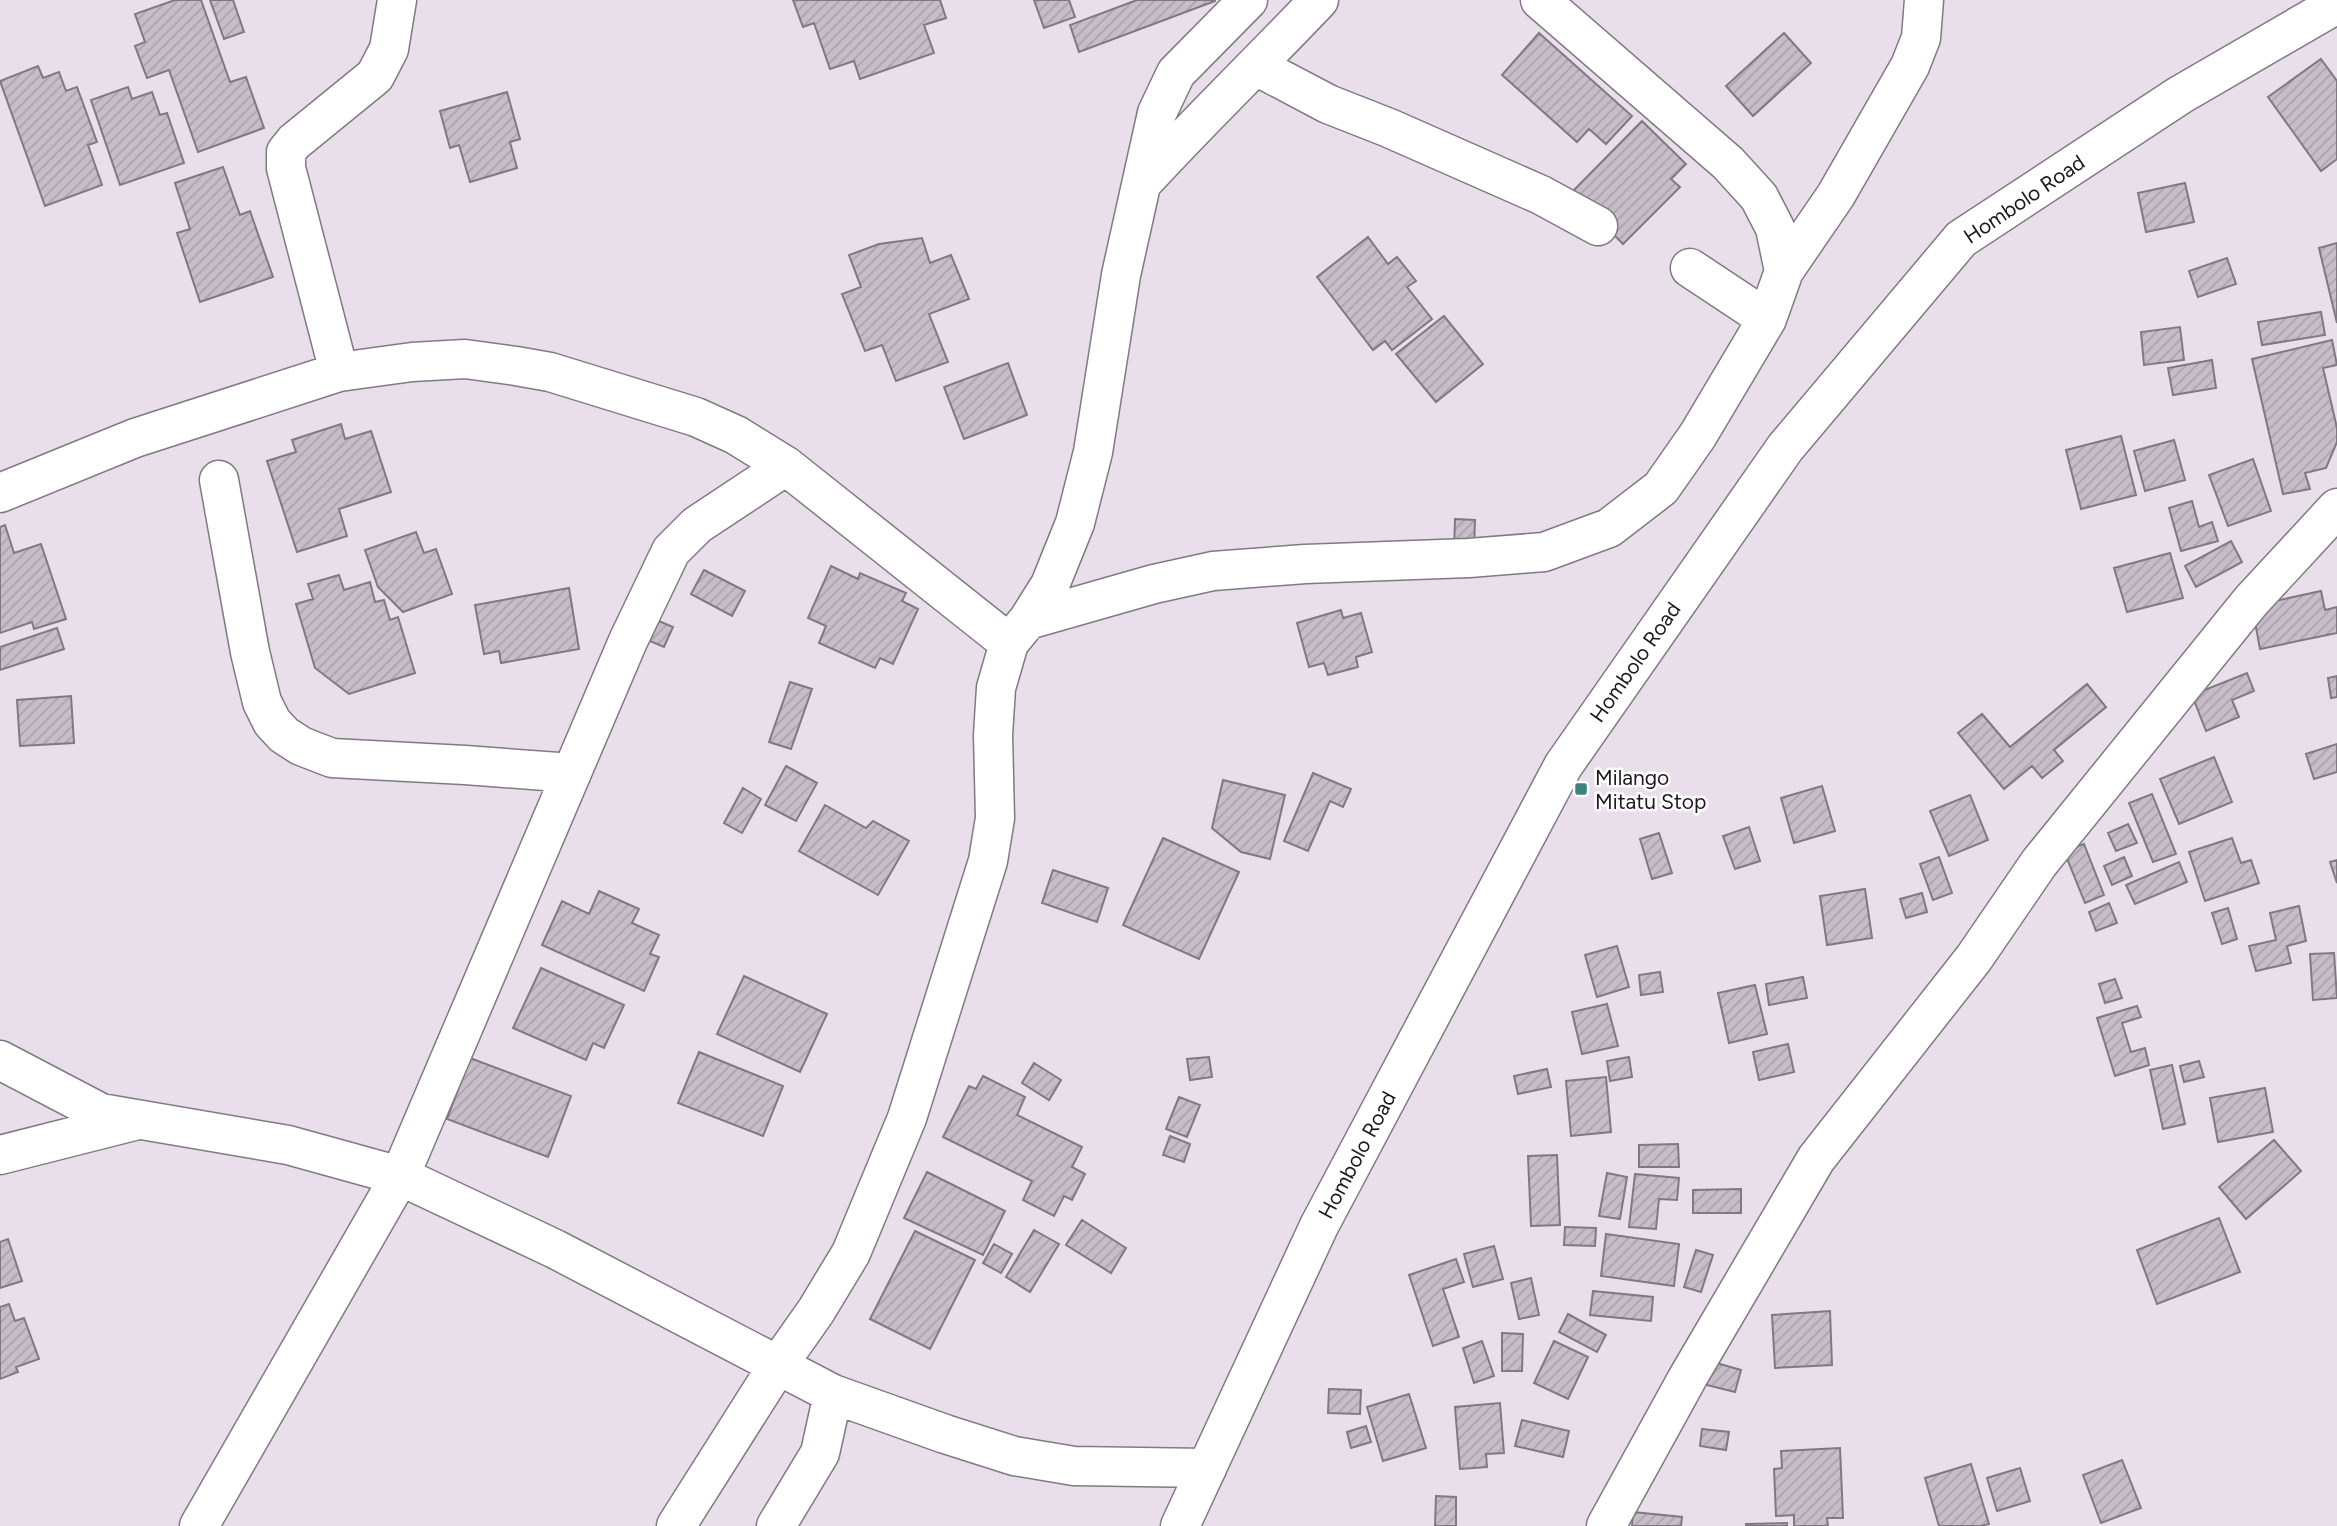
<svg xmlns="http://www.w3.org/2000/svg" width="2337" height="1526" font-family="Figtree,sans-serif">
  <defs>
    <pattern id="building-hatch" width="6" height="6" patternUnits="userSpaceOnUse" patternTransform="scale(1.75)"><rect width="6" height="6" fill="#c6bdc9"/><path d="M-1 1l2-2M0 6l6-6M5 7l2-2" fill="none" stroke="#aaa2ac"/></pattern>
  </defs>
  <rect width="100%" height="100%" fill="#e8dfeb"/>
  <path fill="url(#building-hatch)" stroke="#807882" stroke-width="2" d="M175 0H201L230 82 246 77 264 128 198 152 169 70 147 78 135 46 145 42 135 14Z
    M210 0H233L244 32 224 39Z
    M793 0H940L946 18 924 25 934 53 860 79 854 61 830 69 814 23 803 27Z
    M1034 0H1069L1075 17 1044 28Z
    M1137 0H1215V1L1079 52 1070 25Z
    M1539 33 1632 116 1606 144 1589 129 1577 142 1502 75Z
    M1784 33 1811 63 1753 116 1726 86Z
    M2321 59 2337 81V159L2321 171 2268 97Z
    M38 66 43 78 59 72 66 91 77 87 97 142 88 145 102 185 45 206 0 81Z
    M128 87 132 99 152 92 160 115 167 113 184 163 120 185 91 100Z
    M507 92 520 139 510 142 517 168 470 182 459 145 450 148 440 111Z
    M1642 121 1686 164 1671 179 1680 187 1623 244 1572 192Z
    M223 167 240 215 250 211 273 277 200 302 177 233 190 229 175 183Z
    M2185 183 2194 222 2146 232 2138 193Z
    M1368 237 1388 264 1397 257 1416 281 1407 287 1432 319 1392 350 1385 341 1373 350 1317 277Z
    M922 238 930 263 951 255 969 299 929 314 948 362 896 381 882 345 865 351 842 294 861 287 849 255 879 244Z
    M2337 243V323L2319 248Z
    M2227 258 2236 284 2198 297 2189 271Z
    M2321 312 2325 335 2262 345 2258 322Z
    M1444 316 1483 364 1436 402 1396 354Z
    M2180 327 2184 360 2144 365 2141 332Z
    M2332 340 2337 365 2323 368 2337 428V442L2326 468 2305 473 2310 489 2283 494 2252 359Z
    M2212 360 2216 388 2173 395 2168 368Z
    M1008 363 1027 415 964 439 944 387Z
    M341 424 345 439 371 431 391 492 339 509 347 536 297 552 267 461 296 452 292 440Z
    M2121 436 2136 495 2081 509 2066 450Z
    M2174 440 2185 480 2145 491 2134 451Z
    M2253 459 2271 511 2228 526 2209 475Z
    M2192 501 2199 527 2212 522 2218 541 2181 551 2169 508Z
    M1455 519 1475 520 1474 551 1454 550Z
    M5 525 14 553 41 544 66 619 34 629 32 622 0 633V527Z
    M416 532 424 553 436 549 452 594 403 612 378 587 365 550Z
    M2231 541 2242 562 2196 587 2185 566Z
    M2170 553 2183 598 2127 612 2114 568Z
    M831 566 858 579 860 573 906 593 902 601 918 609 893 664 880 658 875 668 819 643 826 626 808 618Z
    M704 570 745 591 732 616 691 594Z
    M339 575 344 590 370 582 375 602 384 600 390 620 398 617 415 673 349 694 315 668 296 604 313 599 308 584Z
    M569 588 579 649 501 663 499 651 484 654 475 605Z
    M2321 591 2325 610 2337 607V633L2260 649 2252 606Z
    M1341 610 1343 618 1361 613 1372 652 1356 657 1358 667 1328 675 1324 663 1309 667 1297 623Z
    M654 619 673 627 664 647 645 639Z
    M57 628 64 649 0 670V647Z
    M2247 673 2254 691 2232 700 2239 717 2206 731 2192 695Z
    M2337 676V697L2331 698 2328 678Z
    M790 682 812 689 791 749 769 742Z
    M2087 684 2106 707 2054 750 2063 761 2042 778 2032 766 2004 789 1958 733 1982 714 2010 747Z
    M71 696 74 743 20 746 17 700Z
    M2337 744V772L2314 779 2306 754Z
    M2214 757 2232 802 2179 824 2160 779Z
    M786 766 817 783 796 821 765 805Z
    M1313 773 1351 789 1343 807 1330 801 1308 851 1284 841Z
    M1223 780 1285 795 1270 859 1241 852 1212 828Z
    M1822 786 1835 831 1794 843 1781 798Z
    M743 788 761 799 742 833 724 823Z
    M2152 794 2176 854 2153 862 2129 803Z
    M1970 795 1988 840 1949 856 1930 811Z
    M825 805 866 828 873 821 909 841 878 895 799 851Z
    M2128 824 2137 843 2116 851 2108 833Z
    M1749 827 1760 861 1735 869 1723 836Z
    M1659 833 1672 873 1652 879 1640 839Z
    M1163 838 1239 872 1199 959 1123 925Z
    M2232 838 2241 863 2251 860 2259 883 2205 901 2189 852Z
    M2084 844 2104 895 2085 903 2064 851Z
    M1939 857 1952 893 1933 900 1920 864Z
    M2124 857 2132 876 2112 885 2104 866Z
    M2337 860V883L2330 862Z
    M2179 862 2187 882 2135 904 2126 885Z
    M1053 870 1108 888 1097 922 1042 903Z
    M1865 889 1872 938 1827 945 1820 896Z
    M599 891 639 909 632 923 659 935 650 954 659 957 644 991 542 945 562 901 589 914Z
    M1922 893 1927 912 1906 918 1900 899Z
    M2109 903 2117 923 2096 931 2089 912Z
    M2299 906 2306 941 2287 946 2291 963 2256 971 2249 946 2276 940 2270 913Z
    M2228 908 2237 939 2222 944 2212 913Z
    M1617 946 1629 987 1597 997 1585 955Z
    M2334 953 2337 998 2313 1000 2310 954Z
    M541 968 624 1005 604 1048 593 1043 586 1060 513 1028Z
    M1660 972 1663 992 1641 995 1639 975Z
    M744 976 827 1014 800 1072 717 1034Z
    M1803 977 1807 998 1769 1005 1766 984Z
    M2115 979 2122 998 2105 1003 2099 984Z
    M1755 985 1767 1034 1729 1043 1718 993Z
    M1607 1004 1618 1046 1582 1054 1572 1012Z
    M2137 1006 2141 1017 2122 1023 2131 1052 2145 1048 2149 1065 2115 1076 2097 1018Z
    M1788 1044 1794 1072 1759 1080 1753 1052Z
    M699 1052 783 1086 763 1136 678 1103Z
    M1209 1057 1212 1077 1190 1080 1187 1059Z
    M1629 1057 1632 1077 1610 1081 1607 1061Z
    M470 1058 571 1096 548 1157 447 1119Z
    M2199 1061 2204 1077 2184 1082 2180 1066Z
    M1034 1063 1061 1080 1049 1100 1022 1083Z
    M2172 1065 2185 1124 2163 1129 2150 1070Z
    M1547 1069 1551 1087 1518 1094 1514 1076Z
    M983 1076 1025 1097 1017 1115 1082 1147 1072 1167 1085 1174 1072 1200 1064 1196 1054 1216 1023 1200 1032 1181 943 1137 969 1086 976 1089Z
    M1606 1077 1611 1132 1571 1136 1566 1081Z
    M2265 1088 2273 1132 2218 1142 2210 1098Z
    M1179 1097 1200 1105 1187 1137 1166 1129Z
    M1170 1136 1190 1144 1184 1162 1163 1155Z
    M2274 1140 2301 1171 2246 1219 2219 1187Z
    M1678 1144 1679 1167H1639V1145Z
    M1557 1155 1560 1225 1531 1226 1528 1156Z
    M927 1172 1005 1211 983 1255 904 1218Z
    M1607 1173 1627 1177 1620 1219 1599 1216Z
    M1635 1174 1679 1178 1677 1200 1659 1199 1656 1229 1629 1227Z
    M1741 1189V1213H1693V1190Z
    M2219 1218 2240 1272 2157 1304 2137 1250Z
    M1082 1220 1126 1248 1111 1273 1066 1245Z
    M1565 1227 1596 1228 1595 1246 1564 1245Z
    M1034 1230 1059 1244 1030 1292 1006 1277Z
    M915 1231 975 1260 930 1349 870 1319Z
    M1606 1234 1679 1244 1674 1286 1601 1276Z
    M8 1239 22 1281 0 1288V1242Z
    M994 1244 1012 1254 1001 1273 983 1263Z
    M1494 1246 1503 1279 1473 1287 1464 1254Z
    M1696 1250 1713 1255 1701 1292 1684 1287Z
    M1456 1259 1464 1282 1443 1289 1459 1337 1433 1346 1409 1275Z
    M1531 1278 1539 1315 1519 1319 1511 1283Z
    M1593 1291 1653 1297 1651 1321 1590 1315Z
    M9 1304 15 1321 24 1318 39 1359 16 1367 18 1372 0 1379V1307Z
    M1830 1311 1832 1365 1775 1368 1772 1315Z
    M1568 1314 1606 1335 1597 1352 1559 1332Z
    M1502 1333 1523 1334 1522 1371H1502Z
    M1482 1341 1494 1376 1474 1383 1463 1348Z
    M1554 1341 1588 1357 1568 1399 1534 1383Z
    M1706 1360 1741 1370 1735 1392 1699 1383Z
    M1329 1389 1361 1390 1360 1414 1328 1413Z
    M1409 1394 1426 1448 1383 1461 1367 1407Z
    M1500 1403 1504 1453 1486 1454 1487 1467 1460 1469 1455 1407Z
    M1522 1420 1569 1431 1563 1457 1515 1446Z
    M1366 1426 1371 1442 1351 1448 1347 1432Z
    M1702 1429 1729 1432 1726 1450 1700 1446Z
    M1840 1448 1843 1518H1827L1828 1526H1794V1515L1776 1516 1774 1469 1782 1468 1781 1451Z
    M2122 1460 2141 1508 2101 1523 2083 1475Z
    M1971 1464 1989 1524 1981 1526H1939L1925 1478Z
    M2020 1468 2030 1501 1997 1511 1987 1478Z
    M1436 1496 1456 1497V1526H1435Z
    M1633 1512 1682 1517 1681 1526H1632Z
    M1787 1523V1526H1746V1524Z"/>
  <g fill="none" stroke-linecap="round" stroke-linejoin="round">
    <g stroke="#817983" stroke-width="41">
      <path id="street" d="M1256 66 1328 104 1389 128 1541 195 1598 226
        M1143 182C1200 120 1261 61 1319 0
        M1690 268 1767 319
        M1784 271 1836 195 1910 66 1921 38 1924 0
        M339 372 286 168V152L294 142 375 76 389 49 397 0
        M219 480 250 652 262 702 272 722 284 735 301 746 332 758 465 765 572 773
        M0 493 135 438 339 372 412 362 465 359 516 366 550 372 696 417 736 435 786 466 1009 643
        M1028 620 1154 584 1213 571 1305 564 1469 558 1544 552 1609 528 1661 488 1698 435 1767 319 1784 271 1775 228 1759 197 1728 163 1540 0
        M0 1060 101 1113 288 1145 400 1176 555 1249 833 1394 945 1434 1014 1456 1074 1466 1207 1468
        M0 1155 134 1121
        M199 1526 400 1176 628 641 671 551 697 525 786 466
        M676 1526 778 1365 816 1311 851 1253 907 1118 988 861 995 818 993 735 996 688 1009 643 1028 620 1050 585 1075 523 1093 452 1121 275 1157 113 1176 73 1248 0
        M776 1526 820 1453 833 1394
        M1606 1526 1688 1377 1816 1159 1974 958 2039 863 2251 601 2337 508"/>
    </g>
    <g stroke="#817983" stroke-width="41">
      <path id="secondary" d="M1180 1526 1319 1226 1563 766 1785 448 1961 239 2180 95 2337 4"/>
    </g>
    <use href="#street" stroke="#fff" stroke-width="38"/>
    <use href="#secondary" stroke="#fff" stroke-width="38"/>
  </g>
  <rect fill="#3b837e" stroke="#fff" stroke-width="2.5" x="1574" y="782" width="14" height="14" rx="3.5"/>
  <g text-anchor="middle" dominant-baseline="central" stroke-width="5" stroke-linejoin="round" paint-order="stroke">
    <g font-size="21" fill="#1c191d" stroke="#fff">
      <text transform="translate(2024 199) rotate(-34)">Hombolo Road</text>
      <text transform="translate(1635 662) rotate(-55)">Hombolo Road</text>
      <text transform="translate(1357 1155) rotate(-62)">Hombolo Road</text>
    </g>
    <g font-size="21" fill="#1c191d" stroke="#fff" text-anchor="start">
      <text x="1595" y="777">Milango<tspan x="1595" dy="24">Mitatu Stop</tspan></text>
    </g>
  </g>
</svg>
